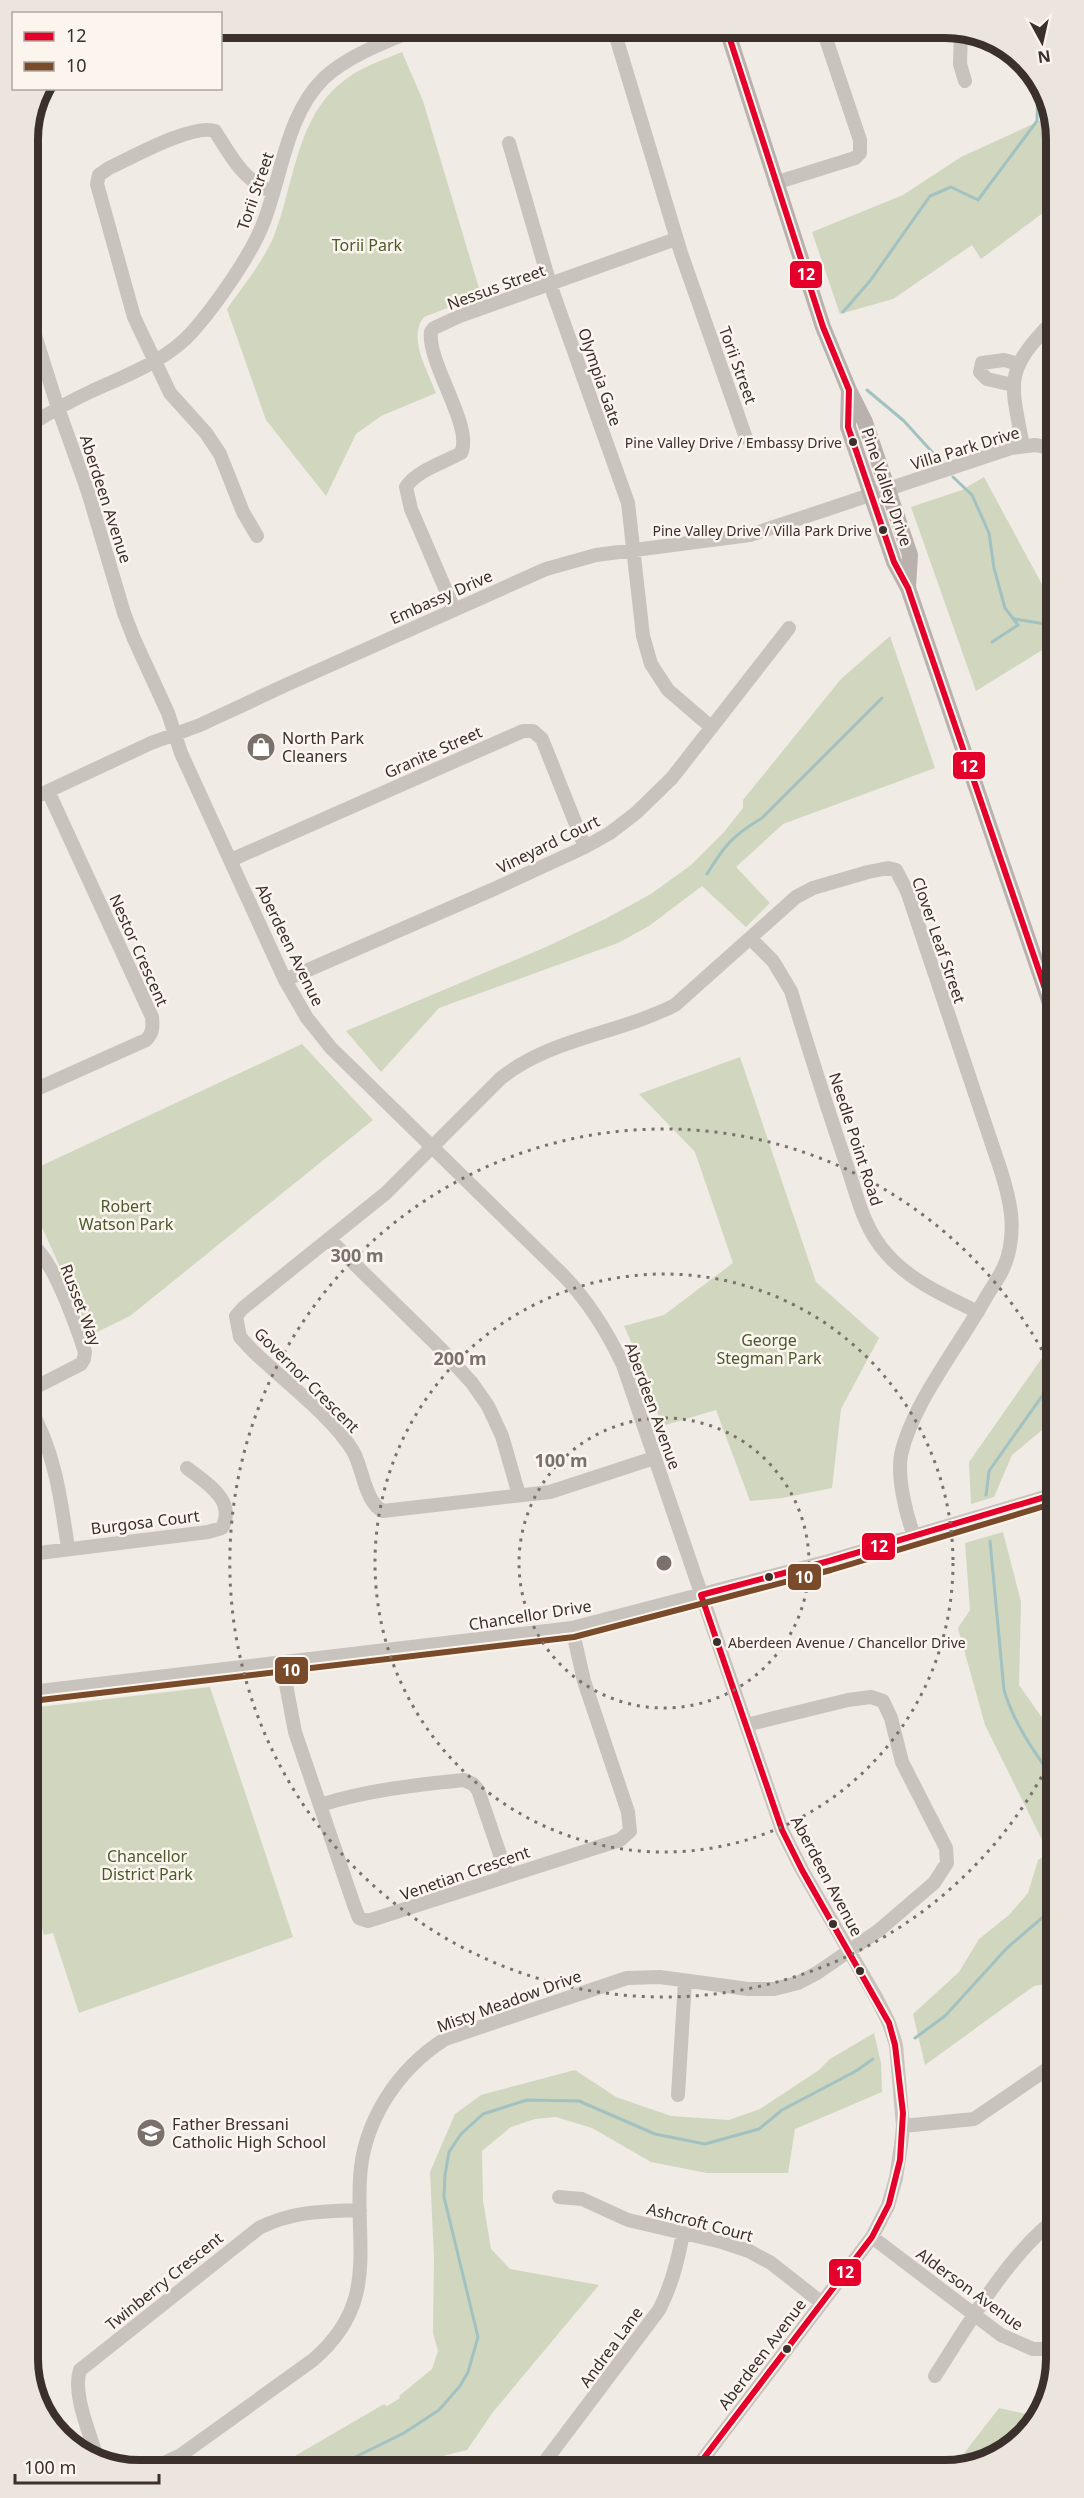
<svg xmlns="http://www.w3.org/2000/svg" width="1084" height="2498" font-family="'Noto Sans',sans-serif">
  <rect width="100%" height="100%" fill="#f0ebe5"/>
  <path fill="#d1d6bf" d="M402 52 423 101 481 295 424 317C407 338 428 371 436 393L381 416 356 434 326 496 266 420 227 309C243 286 263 262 274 236 294 186 296 119 341 83 358 68 381 61 402 52Z
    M1039 86 1051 102V207L981 259 972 245 893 299 840 314 812 232 903 195 961 157 1044 119Z
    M984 477 1052 603V644L976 691 911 507 962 490Z
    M890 636 935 768 783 824 736 867 770 903 746 927 702 886 649 926 618 943 439 1008 381 1072 346 1031 546 947 605 919 651 894 691 865 724 832 743 808V800L841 679Z
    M302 1044 373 1120 130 1316 91 1335 30 1201V1171Z
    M740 1057 816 1282 879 1338 841 1409 832 1488 782 1498 750 1501 716 1410 662 1426 638 1357 624 1326 664 1315 733 1263 695 1152 639 1094Z
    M1054 1334V1420L1012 1455 994 1497 971 1504 969 1462 1042 1358Z
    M1003 1532 1021 1602 1019 1685 1055 1736 1056 1982 1034 1986 925 2065 913 2014 959 1972 979 1939 1009 1915 1028 1893 1038 1860 1049 1854 985 1725 958 1628 970 1610 965 1543Z
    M210 1687 293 1937 79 2013 53 1933 44 1935 41 1925 32 1928 31 1708Z
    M874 2033 881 2063 882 2092 795 2129 788 2173H707L651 2162 592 2128 556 2117 535 2119 511 2127 482 2151 483 2201 491 2249 510 2269 599 2285 493 2412 467 2450 415 2463 405 2469 277 2470 295 2456 384 2404 387 2406 400 2398 399 2396 432 2369 438 2351 433 2333 434 2257 430 2172 455 2114 481 2095 575 2070 616 2097 671 2116 729 2120 760 2109 819 2070 830 2059Z
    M999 2408 1040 2417 1038 2422 982 2465H955Z"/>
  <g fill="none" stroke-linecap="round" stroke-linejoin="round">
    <path stroke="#a1c2c1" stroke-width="3" d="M843 312 870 281 930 196 951 187 978 200 1037 121 1038 84
      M867 390 904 421 943 464
      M953 477 972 495 989 533 994 568 1005 608 1018 625 992 642
      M1015 619 1052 625
      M707 874C725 845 732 836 762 818L882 698
      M986 1495 989 1471 1054 1379
      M990 1541 1004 1690C1014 1724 1035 1753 1055 1781
      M915 2038 945 2016 1007 1948 1050 1911 1049 1891 1056 1864
      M331 2469 404 2433 439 2410 460 2386 468 2372 478 2337 444 2197 445 2175 449 2152 461 2134 483 2114 527 2100 579 2101 655 2134 705 2144 759 2129 782 2110 856 2071 873 2059"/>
    <path stroke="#c9c3be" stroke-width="14" d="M613 27 681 253 746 438
      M961 30 960 64 965 81
      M509 143 550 284 628 503 643 636 651 664 668 690 711 727
      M775 183 855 158 860 153V140L822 27
      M28 313 58 408 88 492 124 613 134 639 168 713 181 753 285 980 307 1018 331 1048 563 1275C589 1302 607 1331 623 1365L782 1830 802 1870 877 1999 889 2023 896 2045 903 2126 901 2145 896 2178 888 2206 872 2237 697 2467
      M1013 385 987 379 980 372 982 363 1004 360 1019 364
      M28 426C49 413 70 401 92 391 127 375 168 360 193 331 216 305 251 255 263 224 282 176 286 115 324 78 350 54 389 41 421 27
      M1023 446C1011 382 1003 372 1052 322
      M257 536 243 512 220 454 206 433 170 393 134 317 97 184 99 175 109 168C131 158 193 123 215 131 231 156 243 181 273 192
      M454 609 411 509 406 487C416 471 443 463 461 453 474 427 427 363 431 332L434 328 460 316 676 239
      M29 800 151 743 200 725 288 684 546 569 596 555 750 535 1011 448 1035 445 1052 448
      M231 860 523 731H533L542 739 585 847
      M750 938 773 961 791 991C809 1050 827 1108 847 1166 857 1196 864 1229 886 1253 910 1281 945 1296 978 1312
      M285 980 494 889 585 847 610 833 636 813 672 778 789 628
      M30 1092 146 1040C153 1033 153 1027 152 1017L48 791
      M329 1239 440 1348 472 1383 488 1406 502 1436 519 1495
      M30 1243C53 1258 76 1325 85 1352L84 1359 81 1364 30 1390
      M30 1409C55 1451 61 1501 68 1548
      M654 1458 550 1492 383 1511C365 1503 363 1468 353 1451 333 1417 280 1378 251 1349L240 1337 236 1316 243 1308 386 1193 501 1078C551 1038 618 1034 675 1005L796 897 813 888 868 872 888 868 896 870 907 891 1001 1171C1010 1200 1016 1225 1008 1255 1004 1272 993 1285 985 1299 959 1346 912 1404 901 1455 897 1478 906 1514 914 1536
      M31 1554 208 1532 222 1528C237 1500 205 1482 187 1468
      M282 1663 295 1732 354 1905 359 1918 368 1921 620 1840 630 1831 628 1812 584 1681 572 1628
      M31 1692 572 1628 829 1561 1055 1494
      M320 1805C368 1790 415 1785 464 1780L473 1784 478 1790 507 1875
      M678 2095 685 1981
      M903 2126 974 2119 1056 2063
      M559 2197 582 2199 628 2220 722 2242 749 2251 771 2263 822 2303
      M872 2237 1001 2335 1033 2349H1057
      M935 2376C967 2326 1010 2252 1057 2218
      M97 2458C90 2433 72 2394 80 2370L259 2228C292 2211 324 2211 360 2210
      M540 2468 659 2310C672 2285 678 2260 683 2233
      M147 2471 181 2455 313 2360C378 2304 356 2252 360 2178 363 2121 398 2069 445 2039L627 1978 660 1977 748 1989H774L798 1983 817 1973 878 1931 934 1883 947 1863 946 1848 902 1762 891 1718 883 1701 871 1697 848 1700 746 1725"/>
    <path stroke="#b8b1ad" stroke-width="16" d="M726 27 823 327 849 390 865 422 910 555 908 587
      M849 390 848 427 894 562 908 588 1053 1012"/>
    <g stroke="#fbf5ee" stroke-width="10">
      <path id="bus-1" d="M726 27 823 327 849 390 848 427 894 562 908 588 1053 1012
        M701 1595 829 1561 1055 1494
        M697 2467 872 2237 889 2204 900 2160 903 2113 895 2045 889 2023 802 1870 782 1830 701 1595"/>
    </g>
    <g stroke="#fbf5ee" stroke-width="10">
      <path id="bus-2" d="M32 1701 574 1637 831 1570 1055 1503"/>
    </g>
    <use href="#bus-1" stroke="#e4002b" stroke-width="6"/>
    <use href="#bus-2" stroke="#7a4b2a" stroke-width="6"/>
  </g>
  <g fill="none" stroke="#7a716c" stroke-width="3" stroke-dasharray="3 6">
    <circle cx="664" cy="1563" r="145"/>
    <circle cx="664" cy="1563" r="289"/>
    <path d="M1054 1753A434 434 0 1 1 1054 1373"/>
  </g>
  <defs>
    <g id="shop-disc" transform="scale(1.5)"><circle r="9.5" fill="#7a716c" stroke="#fbf5ee"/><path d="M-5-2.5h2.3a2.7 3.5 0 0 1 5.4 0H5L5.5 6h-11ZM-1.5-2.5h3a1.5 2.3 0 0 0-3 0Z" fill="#fff"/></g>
    <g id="school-disc" transform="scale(1.5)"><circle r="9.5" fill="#7a716c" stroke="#fbf5ee"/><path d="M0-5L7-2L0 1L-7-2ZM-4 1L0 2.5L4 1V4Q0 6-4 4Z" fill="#fff"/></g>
  </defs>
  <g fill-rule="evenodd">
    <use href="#shop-disc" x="261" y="747"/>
    <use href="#school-disc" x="151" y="2133"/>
  </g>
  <g fill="#3b302b" stroke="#fbf5ee" stroke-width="2">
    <circle cx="853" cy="442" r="5"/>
    <circle cx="883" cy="530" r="5"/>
    <circle cx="769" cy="1577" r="5"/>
    <circle cx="717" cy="1642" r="5"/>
    <circle cx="833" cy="1924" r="5"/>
    <circle cx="860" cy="1971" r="5"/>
    <circle cx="787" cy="2349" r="5"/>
  </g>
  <g text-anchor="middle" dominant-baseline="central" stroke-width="5" stroke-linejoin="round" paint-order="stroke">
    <g font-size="14" fill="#3b302b" stroke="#fbf5ee" text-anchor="end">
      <text x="842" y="442">Pine Valley Drive / Embassy Drive</text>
      <text x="872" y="530">Pine Valley Drive / Villa Park Drive</text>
      <text x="728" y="1642" text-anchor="start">Aberdeen Avenue / Chancellor Drive</text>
    </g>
    <g font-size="16" fill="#3b302b" stroke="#fbf5ee">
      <text transform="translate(255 191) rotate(-71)">Torii Street</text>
      <text transform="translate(496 287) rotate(-20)">Nessus Street</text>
      <text transform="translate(738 365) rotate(70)">Torii Street</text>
      <text transform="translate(600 377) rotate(71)">Olympia Gate</text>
      <text transform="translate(965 448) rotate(-17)">Villa Park Drive</text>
      <text transform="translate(887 487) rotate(71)">Pine Valley Drive</text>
      <text transform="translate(106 499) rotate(72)">Aberdeen Avenue</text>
      <text transform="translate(441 597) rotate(-24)">Embassy Drive</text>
      <text transform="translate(433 752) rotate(-24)">Granite Street</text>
      <text transform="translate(548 844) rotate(-26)">Vineyard Court</text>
      <text transform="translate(939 940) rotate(71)">Clover Leaf Street</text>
      <text transform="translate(290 945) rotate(64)">Aberdeen Avenue</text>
      <text transform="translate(139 950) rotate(66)">Nestor Crescent</text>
      <text transform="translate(856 1139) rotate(72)">Needle Point Road</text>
      <text transform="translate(81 1305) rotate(69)">Russet Way</text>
      <text transform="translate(307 1380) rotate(45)">Governor Crescent</text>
      <text transform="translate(653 1406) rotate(70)">Aberdeen Avenue</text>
      <text transform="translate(145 1522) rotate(-7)">Burgosa Court</text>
      <text transform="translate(530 1615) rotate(-9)">Chancellor Drive</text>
      <text transform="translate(465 1873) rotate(-19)">Venetian Crescent</text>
      <text transform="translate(827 1876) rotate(62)">Aberdeen Avenue</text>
      <text transform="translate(509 2001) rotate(-20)">Misty Meadow Drive</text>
      <text transform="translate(700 2222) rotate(15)">Ashcroft Court</text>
      <text transform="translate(164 2281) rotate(-39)">Twinberry Crescent</text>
      <text transform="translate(970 2289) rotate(36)">Alderson Avenue</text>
      <text transform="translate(611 2347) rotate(-54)">Andrea Lane</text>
      <text transform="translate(762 2354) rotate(-53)">Aberdeen Avenue</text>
    </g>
    <g font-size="16" fill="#4a5a2e" stroke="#fbf5ee">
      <text x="367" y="245">Torii Park</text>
      <text x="126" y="1206">Robert<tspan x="126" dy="18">Watson Park</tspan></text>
      <text x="769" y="1340">George<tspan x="769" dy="18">Stegman Park</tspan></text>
      <text x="147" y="1856">Chancellor<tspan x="147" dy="18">District Park</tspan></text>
    </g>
    <g font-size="16" fill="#3b302b" stroke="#fbf5ee" text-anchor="start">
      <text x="282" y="738">North Park<tspan x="282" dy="18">Cleaners</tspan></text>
      <text x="172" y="2124">Father Bressani<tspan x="172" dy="18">Catholic High School</tspan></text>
    </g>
  </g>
  <path d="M0 0H1084V2498H0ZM139 38H945A101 101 0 0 1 1046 139V2359A101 101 0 0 1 945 2460H139A101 101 0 0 1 38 2359V139A101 101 0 0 1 139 38Z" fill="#ece5de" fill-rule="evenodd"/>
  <path fill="none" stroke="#3b302b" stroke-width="8" d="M139 38H945A101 101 0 0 1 1046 139V2359A101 101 0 0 1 945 2460H139A101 101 0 0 1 38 2359V139A101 101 0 0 1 139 38Z"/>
  <circle cx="664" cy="1563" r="9" fill="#7a716c" stroke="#fbf5ee" stroke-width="3"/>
  <g font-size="18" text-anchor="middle" font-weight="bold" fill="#7a716c" stroke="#fbf5ee" stroke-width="5" stroke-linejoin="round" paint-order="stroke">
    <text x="357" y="1262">300 m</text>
    <text x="460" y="1365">200 m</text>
    <text x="561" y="1467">100 m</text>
  </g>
  <g stroke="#fbf5ee" stroke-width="2">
    <rect x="789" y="260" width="34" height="29" rx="6" fill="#e4002b"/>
    <rect x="952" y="751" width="34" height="29" rx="6" fill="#e4002b"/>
    <rect x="861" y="1532" width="35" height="29" rx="6" fill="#e4002b"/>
    <rect x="787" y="1563" width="35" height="28" rx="6" fill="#7a4b2a"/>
    <rect x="274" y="1656" width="35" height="29" rx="6" fill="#7a4b2a"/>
    <rect x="828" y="2258" width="34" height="29" rx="6" fill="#e4002b"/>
  </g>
  <g font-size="16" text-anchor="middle" font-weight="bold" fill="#fff">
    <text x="806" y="280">12</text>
    <text x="969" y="772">12</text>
    <text x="879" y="1552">12</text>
    <text x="804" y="1583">10</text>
    <text x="291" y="1676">10</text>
    <text x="845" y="2278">12</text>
  </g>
  <rect x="12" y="12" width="210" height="78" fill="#fbf5ee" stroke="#aea6a0" stroke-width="1.5"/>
  <rect x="24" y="32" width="30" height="9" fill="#e4002b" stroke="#aea6a0" stroke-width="1.5"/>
  <text x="66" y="42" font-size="18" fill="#3b302b">12</text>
  <rect x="24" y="62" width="30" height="9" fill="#7a4b2a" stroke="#aea6a0" stroke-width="1.5"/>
  <text x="66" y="72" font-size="18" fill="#3b302b">10</text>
  <g transform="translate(1042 42) rotate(172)" stroke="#fbf5ee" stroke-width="4.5" paint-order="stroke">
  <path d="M0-4.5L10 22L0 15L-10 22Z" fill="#3b302b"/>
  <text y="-9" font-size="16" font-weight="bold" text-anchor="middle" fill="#3b302b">N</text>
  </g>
  <path d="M15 2474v9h144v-9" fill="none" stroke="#3b302b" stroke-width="3"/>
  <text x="24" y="2474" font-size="18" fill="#3b302b" stroke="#fbf5ee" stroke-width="4.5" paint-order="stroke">100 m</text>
</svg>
